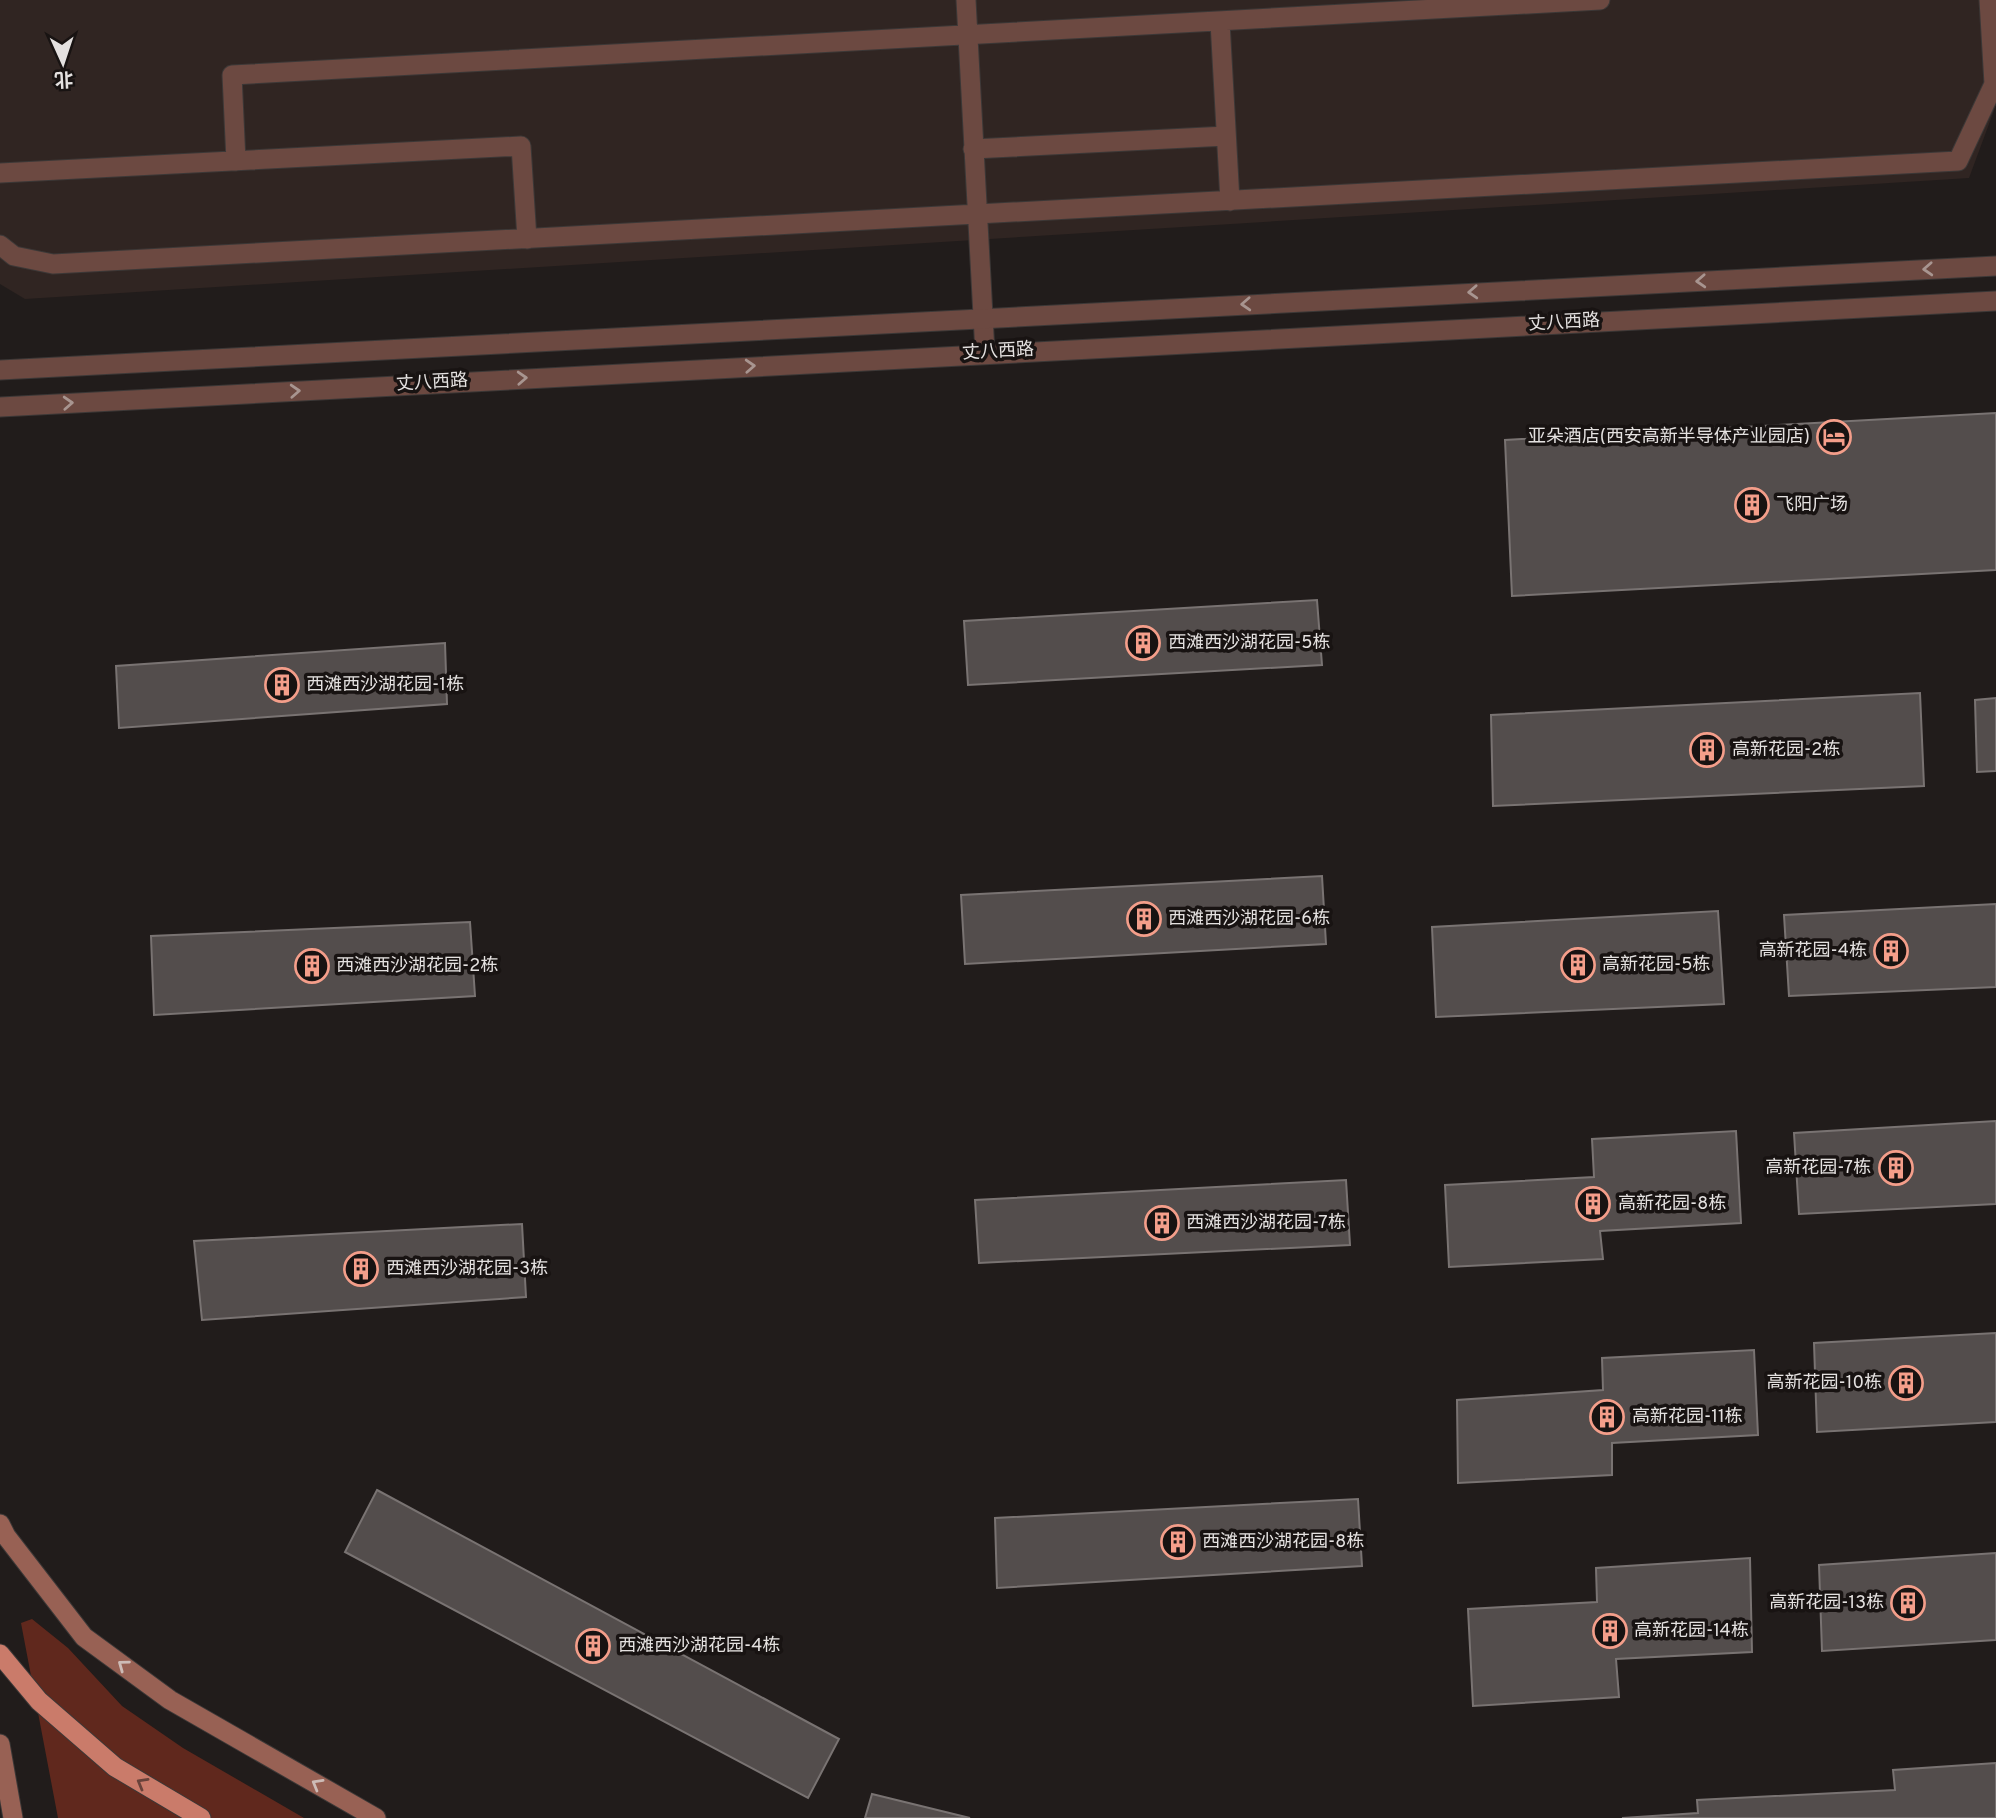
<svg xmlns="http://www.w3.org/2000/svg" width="1996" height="1818" font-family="Overpass,'Noto Sans SC',sans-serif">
  <rect width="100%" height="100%" fill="#211c1b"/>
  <path fill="#302522" d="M0 0H1996V105L1969 178 25 299 0 284Z"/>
  <path fill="#60281d" d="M32 1619 68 1648 122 1706 183 1748 304 1818H58L21 1623Z"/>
  <path fill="#534d4c" stroke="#797372" stroke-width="2" d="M1996 413V570L1512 596 1505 440Z
    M1317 600 1322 665 968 685 964 621Z
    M445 643 447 704 119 728 116 666Z
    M1920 693 1924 786 1493 806 1491 715Z
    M1996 698V771L1977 772 1975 700Z
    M1322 876 1326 944 965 964 961 895Z
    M1996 904V987L1789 996 1784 915Z
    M1718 911 1724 1004 1436 1017 1432 927Z
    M470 922 475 996 154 1015 151 936Z
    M1996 1121V1204L1799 1214 1794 1133Z
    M1736 1131 1741 1223 1600 1231 1603 1259 1449 1267 1445 1185 1594 1177 1592 1139Z
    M1346 1180 1350 1245 979 1263 975 1200Z
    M522 1224 526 1297 202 1320 194 1241Z
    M1996 1333V1422L1817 1432 1814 1343Z
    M1754 1350 1758 1435 1612 1443V1475L1458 1483 1457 1400 1603 1390 1602 1358Z
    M377 1490 839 1739 808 1798 345 1552Z
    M1358 1499 1362 1566 997 1588 995 1518Z
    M1996 1553V1640L1822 1651 1819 1565Z
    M1750 1558 1752 1652 1616 1659 1619 1697 1473 1706 1468 1609 1597 1602 1596 1568Z
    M1996 1763V1818H1622L1698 1813 1697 1800 1895 1790 1893 1770Z
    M872 1794 970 1818H865Z"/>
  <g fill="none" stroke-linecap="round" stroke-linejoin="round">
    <g stroke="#3c3837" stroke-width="21">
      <path id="minor" d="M966 0 985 353
        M1220 22 1230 201
        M973 149 1226 136
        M236 161 232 75 1600 0
        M0 173 521 146 527 239
        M0 245 14 256 53 264 1958 161 1994 84 1989 0"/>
    </g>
    <g stroke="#3c3837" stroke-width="21">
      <path id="tertiary" d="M0 370 1996 266
        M0 407 1996 301"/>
    </g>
    <g stroke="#3c3837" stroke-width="21">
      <path id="secondary" d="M0 1524 6 1536 84 1637 170 1700 376 1818
        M0 1744 13 1818"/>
    </g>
    <g stroke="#3c3837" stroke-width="21">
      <path id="trunk" d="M0 1654 39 1701 115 1767 201 1818"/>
    </g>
    <use href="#minor" stroke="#6c4941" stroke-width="19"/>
    <use href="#tertiary" stroke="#6c4941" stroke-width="19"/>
    <use href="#secondary" stroke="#986154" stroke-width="19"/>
    <use href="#trunk" stroke="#ca7b6a" stroke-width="19"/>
  </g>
  <defs><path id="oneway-chevron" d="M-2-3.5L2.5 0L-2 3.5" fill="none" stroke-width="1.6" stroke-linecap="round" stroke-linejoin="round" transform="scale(1.75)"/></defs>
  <g stroke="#a89590">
    <use href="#oneway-chevron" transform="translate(1928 269) rotate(177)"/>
    <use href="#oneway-chevron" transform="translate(1701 281) rotate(177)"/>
    <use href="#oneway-chevron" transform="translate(1473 292) rotate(177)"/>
    <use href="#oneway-chevron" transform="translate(1246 304) rotate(177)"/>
    <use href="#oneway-chevron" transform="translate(750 366) rotate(-3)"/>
    <use href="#oneway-chevron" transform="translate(522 378) rotate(-3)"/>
    <use href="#oneway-chevron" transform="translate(295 391) rotate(-3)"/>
    <use href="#oneway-chevron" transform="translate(68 403) rotate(-3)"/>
  </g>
  <g stroke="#cdbbb6">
    <use href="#oneway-chevron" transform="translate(123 1665) rotate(-144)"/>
    <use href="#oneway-chevron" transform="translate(317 1784) rotate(-150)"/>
  </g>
  <use stroke="#68423a" href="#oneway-chevron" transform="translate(142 1783) rotate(-150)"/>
  <defs>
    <g id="hotel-ring" transform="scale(1.75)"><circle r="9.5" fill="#181312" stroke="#f49e8a" stroke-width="1.5"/><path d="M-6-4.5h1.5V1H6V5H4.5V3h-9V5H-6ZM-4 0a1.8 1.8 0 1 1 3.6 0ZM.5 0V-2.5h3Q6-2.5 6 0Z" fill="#f49e8a"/></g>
    <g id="building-ring" transform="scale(1.75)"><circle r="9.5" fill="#181312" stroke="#f49e8a" stroke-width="1.5"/><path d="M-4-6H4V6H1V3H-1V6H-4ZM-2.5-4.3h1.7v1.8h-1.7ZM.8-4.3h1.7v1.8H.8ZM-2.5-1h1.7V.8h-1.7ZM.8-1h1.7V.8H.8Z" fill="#f49e8a"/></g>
  </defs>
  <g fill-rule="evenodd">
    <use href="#hotel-ring" x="1834" y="437"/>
    <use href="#building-ring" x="1752" y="505"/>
    <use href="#building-ring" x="1143" y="643"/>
    <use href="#building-ring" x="282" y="685"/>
    <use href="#building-ring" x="1707" y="750"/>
    <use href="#building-ring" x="1144" y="919"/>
    <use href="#building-ring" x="1891" y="951"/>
    <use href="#building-ring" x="1578" y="965"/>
    <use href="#building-ring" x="312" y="966"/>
    <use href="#building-ring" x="1896" y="1168"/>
    <use href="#building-ring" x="1593" y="1204"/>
    <use href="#building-ring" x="1162" y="1223"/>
    <use href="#building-ring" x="361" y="1269"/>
    <use href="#building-ring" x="1906" y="1383"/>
    <use href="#building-ring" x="1607" y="1417"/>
    <use href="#building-ring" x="1178" y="1542"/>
    <use href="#building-ring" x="1908" y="1603"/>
    <use href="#building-ring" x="1610" y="1631"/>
    <use href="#building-ring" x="593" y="1646"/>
  </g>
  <g text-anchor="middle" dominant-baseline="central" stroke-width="7" stroke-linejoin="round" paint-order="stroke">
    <g font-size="18" fill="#e4e1e0" stroke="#181312">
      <text transform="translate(1564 323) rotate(-3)">丈八西路</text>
      <text transform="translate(998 352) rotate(-3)">丈八西路</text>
      <text transform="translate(432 383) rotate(-3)">丈八西路</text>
    </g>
    <g font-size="18" fill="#e4e1e0" stroke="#181312" text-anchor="start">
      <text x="1810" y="437" text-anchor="end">亚朵酒店(西安高新半导体产业园店)</text>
      <text x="1776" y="505">飞阳广场</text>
      <text x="1168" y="643">西滩西沙湖花园-5栋</text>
      <text x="306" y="685">西滩西沙湖花园-1栋</text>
      <text x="1732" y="750">高新花园-2栋</text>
      <text x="1168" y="919">西滩西沙湖花园-6栋</text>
      <text x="1867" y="951" text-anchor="end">高新花园-4栋</text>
      <text x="1602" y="965">高新花园-5栋</text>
      <text x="336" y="966">西滩西沙湖花园-2栋</text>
      <text x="1871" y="1168" text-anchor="end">高新花园-7栋</text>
      <text x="1618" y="1204">高新花园-8栋</text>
      <text x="1186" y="1223">西滩西沙湖花园-7栋</text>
      <text x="386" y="1269">西滩西沙湖花园-3栋</text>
      <text x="1882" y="1383" text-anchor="end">高新花园-10栋</text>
      <text x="1632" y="1417">高新花园-11栋</text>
      <text x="1202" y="1542">西滩西沙湖花园-8栋</text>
      <text x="1884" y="1603" text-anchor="end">高新花园-13栋</text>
      <text x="1634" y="1631">高新花园-14栋</text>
      <text x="618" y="1646">西滩西沙湖花园-4栋</text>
    </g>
  </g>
  <g transform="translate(63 63) rotate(177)" stroke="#181312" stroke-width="5" paint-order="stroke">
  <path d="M0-5L12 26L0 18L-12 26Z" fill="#e4e1e0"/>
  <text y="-10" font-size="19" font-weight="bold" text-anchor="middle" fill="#e4e1e0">北</text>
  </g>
</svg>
